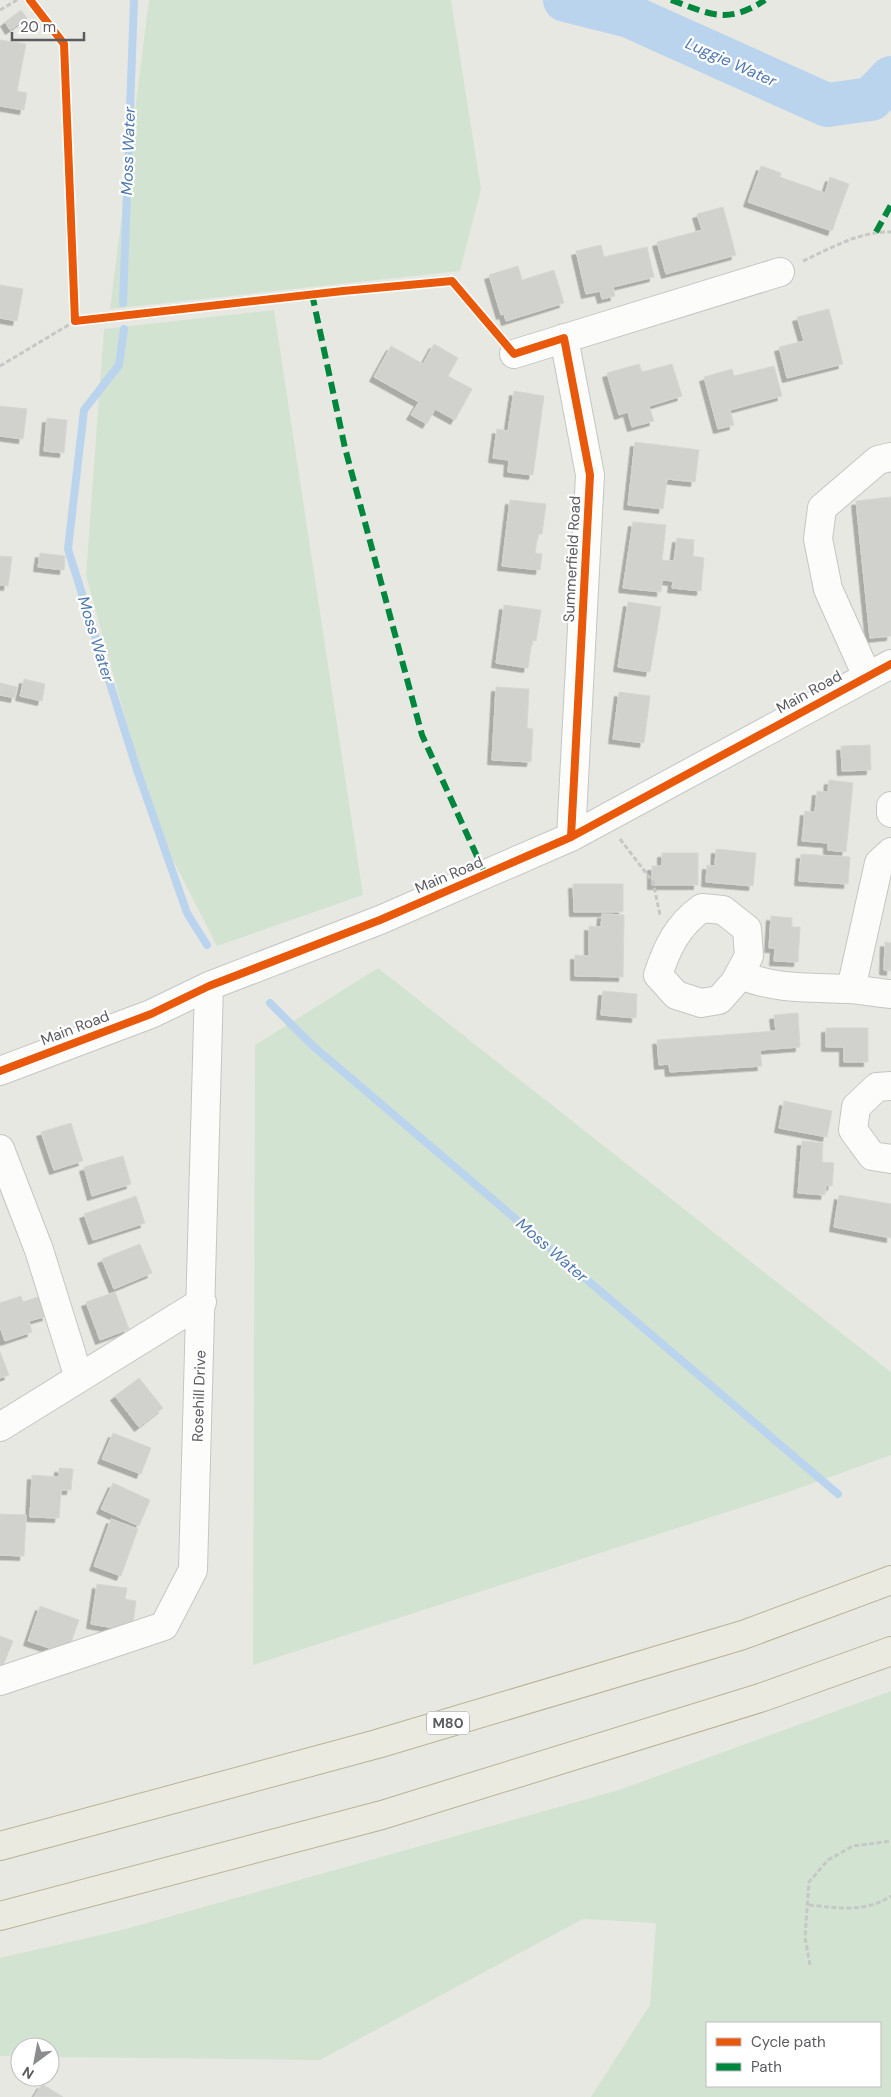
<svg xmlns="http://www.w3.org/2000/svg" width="891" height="2097" font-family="'DM Sans',sans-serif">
  <defs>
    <filter id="shadow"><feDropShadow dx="-4.5" dy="4.5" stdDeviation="0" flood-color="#0004"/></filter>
  </defs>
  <rect width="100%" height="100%" fill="#e8e8e3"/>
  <path fill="#d2e3d1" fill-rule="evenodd" d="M149 0H451L481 189 460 271 110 309Z
    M274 310 363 895 217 946 154 823 86 575 104 329Z
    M378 968 891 1372V1455L786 1493 253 1665 255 1045Z
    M891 1691V2097H591L650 2005 656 1923 583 1919 320 2060 50 2057V2047H20V2056H0V1958L122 1930 619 1790ZM880 2023V2086H707V2023Z"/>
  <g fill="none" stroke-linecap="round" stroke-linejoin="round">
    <path stroke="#bbd4ee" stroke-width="8" d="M123 303 134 0
      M124 329 119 365 84 410 68 549 137 770 187 913 207 945
      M270 1003 313 1046 838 1494"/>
    <path stroke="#bbd4ee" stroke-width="44" d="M565 0 629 16 827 105 871 99 891 78"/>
  </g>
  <path fill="#d1d1ce" stroke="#d7d6d2" filter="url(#shadow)" d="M21 10 27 18 10 30 5 22Z
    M0 40 26 44 17 91 27 93 24 110 0 106Z
    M761 166 781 173 780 177 825 193 830 177 849 184 832 231 748 202Z
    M723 207 736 255 666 274 657 242 702 230 697 214Z
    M601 245 604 257 647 247 654 277 613 287 615 296 602 299 600 291 586 294 576 251Z
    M518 266 522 280 554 270 564 303 506 321 504 314 501 315 489 275Z
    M0 285 23 289 17 321 0 318Z
    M829 309 843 364 787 378 779 347 804 341 797 317Z
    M434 344 458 358 448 376 472 389 455 420 435 409 427 424 411 415 419 402 374 377 391 346 423 364Z
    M639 364 642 372 672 364 682 396 649 406 654 421 632 427 628 412 619 415 607 373Z
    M774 366 782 396 730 410 734 425 718 429 704 377 732 369 734 376Z
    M514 391 544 396 533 475 508 472 509 460 493 458 497 429 508 431Z
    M0 406 27 409 23 439 0 436Z
    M47 418 67 420 64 453 44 451Z
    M635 442 699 450 695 482 667 479 663 509 628 505Z
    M891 497V636L870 638 856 501Z
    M510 500 546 504 542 534H538L535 553 542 554 540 570 502 566Z
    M633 522 666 525 662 560 674 561 677 538 694 540 693 556 704 558 701 591 672 588 673 581 662 580 661 592 623 588Z
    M40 553 65 556 64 570 38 567Z
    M0 556 12 557 8 586 0 585Z
    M628 602 661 607 650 672 618 667Z
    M504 605 541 610 536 641 532 640 528 668 496 663Z
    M24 679 45 684 42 701 20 696Z
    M0 683 17 687 15 698 0 695Z
    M496 687 529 689 527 728 533 729 531 762 492 760Z
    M619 692 650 696 644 743 613 739Z
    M870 745 871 770 842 771 841 746Z
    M829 780 853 783 846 852 828 850V843L802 841 805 811 815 812 817 791 828 792Z
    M716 849 756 853 753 886 706 882 707 865 715 866Z
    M662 853H698V885H652V866H662Z
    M801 854 850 857 848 884 799 881Z
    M573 884H623V912H574Z
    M602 914 624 915 623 977 575 976V955L589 956V926L601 927Z
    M771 916 792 918V927H800L798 962 774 961 775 948H769Z
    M885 942 891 943V971L884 970Z
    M603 991 637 994 636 1018 601 1015Z
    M798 1013 800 1047 760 1050 762 1066 670 1072 669 1064 659 1065 657 1040 776 1031 774 1015Z
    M826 1028H868V1062H844V1047H826Z
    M784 1101 832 1111 827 1137 779 1128Z
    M71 1123 83 1161 54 1170 41 1132Z
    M802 1141 823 1143 822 1162 834 1163 832 1186 826 1185 825 1195 798 1193Z
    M123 1156 131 1184 92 1196 84 1167Z
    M839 1195 891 1204V1238L834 1227Z
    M136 1196 145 1223 93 1240 84 1214Z
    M140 1244 152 1273 114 1289 102 1259Z
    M115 1292 129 1329 100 1340 86 1302Z
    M21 1296 23 1302 41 1296 47 1316 29 1321 32 1332 5 1341 0 1327V1303Z
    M0 1352 9 1375 0 1378Z
    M139 1378 163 1408 139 1427 115 1396Z
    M113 1433 151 1448 141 1474 102 1459Z
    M59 1468 73 1469 71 1490H61L59 1518 30 1517 32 1475 59 1477Z
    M113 1483 150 1500 139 1526 101 1509Z
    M0 1514 26 1515 24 1556 0 1555Z
    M111 1519 138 1529 121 1576 94 1566Z
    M97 1584 127 1588 125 1599 136 1601 132 1631 91 1624Z
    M40 1606 79 1620 67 1654 28 1641Z
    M0 1636 13 1641 0 1673Z
    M42 2084 63 2097H34Z"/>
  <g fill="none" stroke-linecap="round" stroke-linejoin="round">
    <g stroke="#c5c5c5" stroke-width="30">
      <path id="minor" d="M564 338 590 475 571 837
        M514 354 780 272
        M867 676 828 589 818 539 822 508 878 460 891 457
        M891 806V813
        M702 908 723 910 747 929 749 956 735 982 719 1000 701 1003 676 995 658 975C667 947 678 925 702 908Z
        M739 974C774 990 812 987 849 989 863 990 877 993 891 994
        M851 989 879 863 891 852
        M0 1071 151 1014 209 986 380 920 571 837 891 664
        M891 1086 877 1087 856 1107 853 1130 872 1156 891 1159
        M0 1149 39 1250 79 1378
        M0 1427 202 1302
        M0 1681 164 1626 193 1570 209 986"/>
    </g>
    <g stroke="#bab296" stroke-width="30">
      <path id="highway" d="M0 1846 377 1744 743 1635 891 1580
        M0 1916 382 1815 763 1697 891 1651"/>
    </g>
    <path stroke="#c5c8c6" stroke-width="3" stroke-dasharray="5 2.5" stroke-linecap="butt" d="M30 0 64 44 75 321
      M0 10 17 0
      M803 261C831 248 860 231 891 232
      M0 366 75 321 343 291 452 281 497 335
      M620 839 653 882 660 915
      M809 1905C838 1908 865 1913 891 1896
      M810 1965 805 1937 809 1882 828 1860 853 1846 891 1841"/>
    <use href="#minor" stroke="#fcfcfb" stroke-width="28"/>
    <use href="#highway" stroke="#ebeae0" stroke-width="28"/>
    <path stroke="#00873e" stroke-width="6" stroke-dasharray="12 6" stroke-linecap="butt" d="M671 0C710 14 727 25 765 0
      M876 232 891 205
      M312 294 345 448 422 735 485 874"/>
    <g stroke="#fff" stroke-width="11">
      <path id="cycleway" d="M30 0 64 44 75 321 343 291 452 281 514 354 564 338 590 475 571 837
        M0 1071 151 1014 209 986 380 920 571 837 891 664"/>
    </g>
    <use href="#cycleway" stroke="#e8590c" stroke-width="8"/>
  </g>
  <g text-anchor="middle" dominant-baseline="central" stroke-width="4.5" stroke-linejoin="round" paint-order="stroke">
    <rect fill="#fff" stroke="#8b8c8f" stroke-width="1" x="427" y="1711.5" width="42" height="23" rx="4"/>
    <g font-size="14" font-weight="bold" fill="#595b5f">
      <text x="448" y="1723">M80</text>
    </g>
    <g font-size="15" fill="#595b5f" stroke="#fff">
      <text transform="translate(572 559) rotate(-87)">Summerfield Road</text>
      <text transform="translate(809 692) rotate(-29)">Main Road</text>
      <text transform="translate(449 875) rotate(-23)">Main Road</text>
      <text transform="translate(75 1028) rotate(-21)">Main Road</text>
      <text transform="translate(199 1396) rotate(-88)">Rosehill Drive</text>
    </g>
    <g font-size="16" font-style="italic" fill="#4f78b1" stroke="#fff">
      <text transform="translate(731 62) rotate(24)">Luggie Water</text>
      <text transform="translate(128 151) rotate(-88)">Moss Water</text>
      <text transform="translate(96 639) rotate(73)">Moss Water</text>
      <text transform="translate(552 1250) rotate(41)">Moss Water</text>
    </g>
  </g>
  <rect x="706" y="2022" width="175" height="65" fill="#ffffff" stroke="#bdbdbf"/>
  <rect x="716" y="2038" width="25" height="8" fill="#e8590c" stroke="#bdbdbf"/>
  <text x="751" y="2047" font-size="15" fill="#595b5f">Cycle path</text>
  <rect x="716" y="2063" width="25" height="8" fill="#00873e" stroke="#bdbdbf"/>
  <text x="751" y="2072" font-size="15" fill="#595b5f">Path</text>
  <g transform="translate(35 2062) rotate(212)"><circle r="24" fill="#ffffff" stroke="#bdbdbf"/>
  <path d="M0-4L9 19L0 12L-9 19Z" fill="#8b8c8d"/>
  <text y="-8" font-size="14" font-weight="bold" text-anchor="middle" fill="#595b5f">N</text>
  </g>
  <path d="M12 32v8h72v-8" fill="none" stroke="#595b5f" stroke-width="2.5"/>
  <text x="20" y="32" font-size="15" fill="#595b5f" stroke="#ffffff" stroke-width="4" paint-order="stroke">20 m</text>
</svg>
